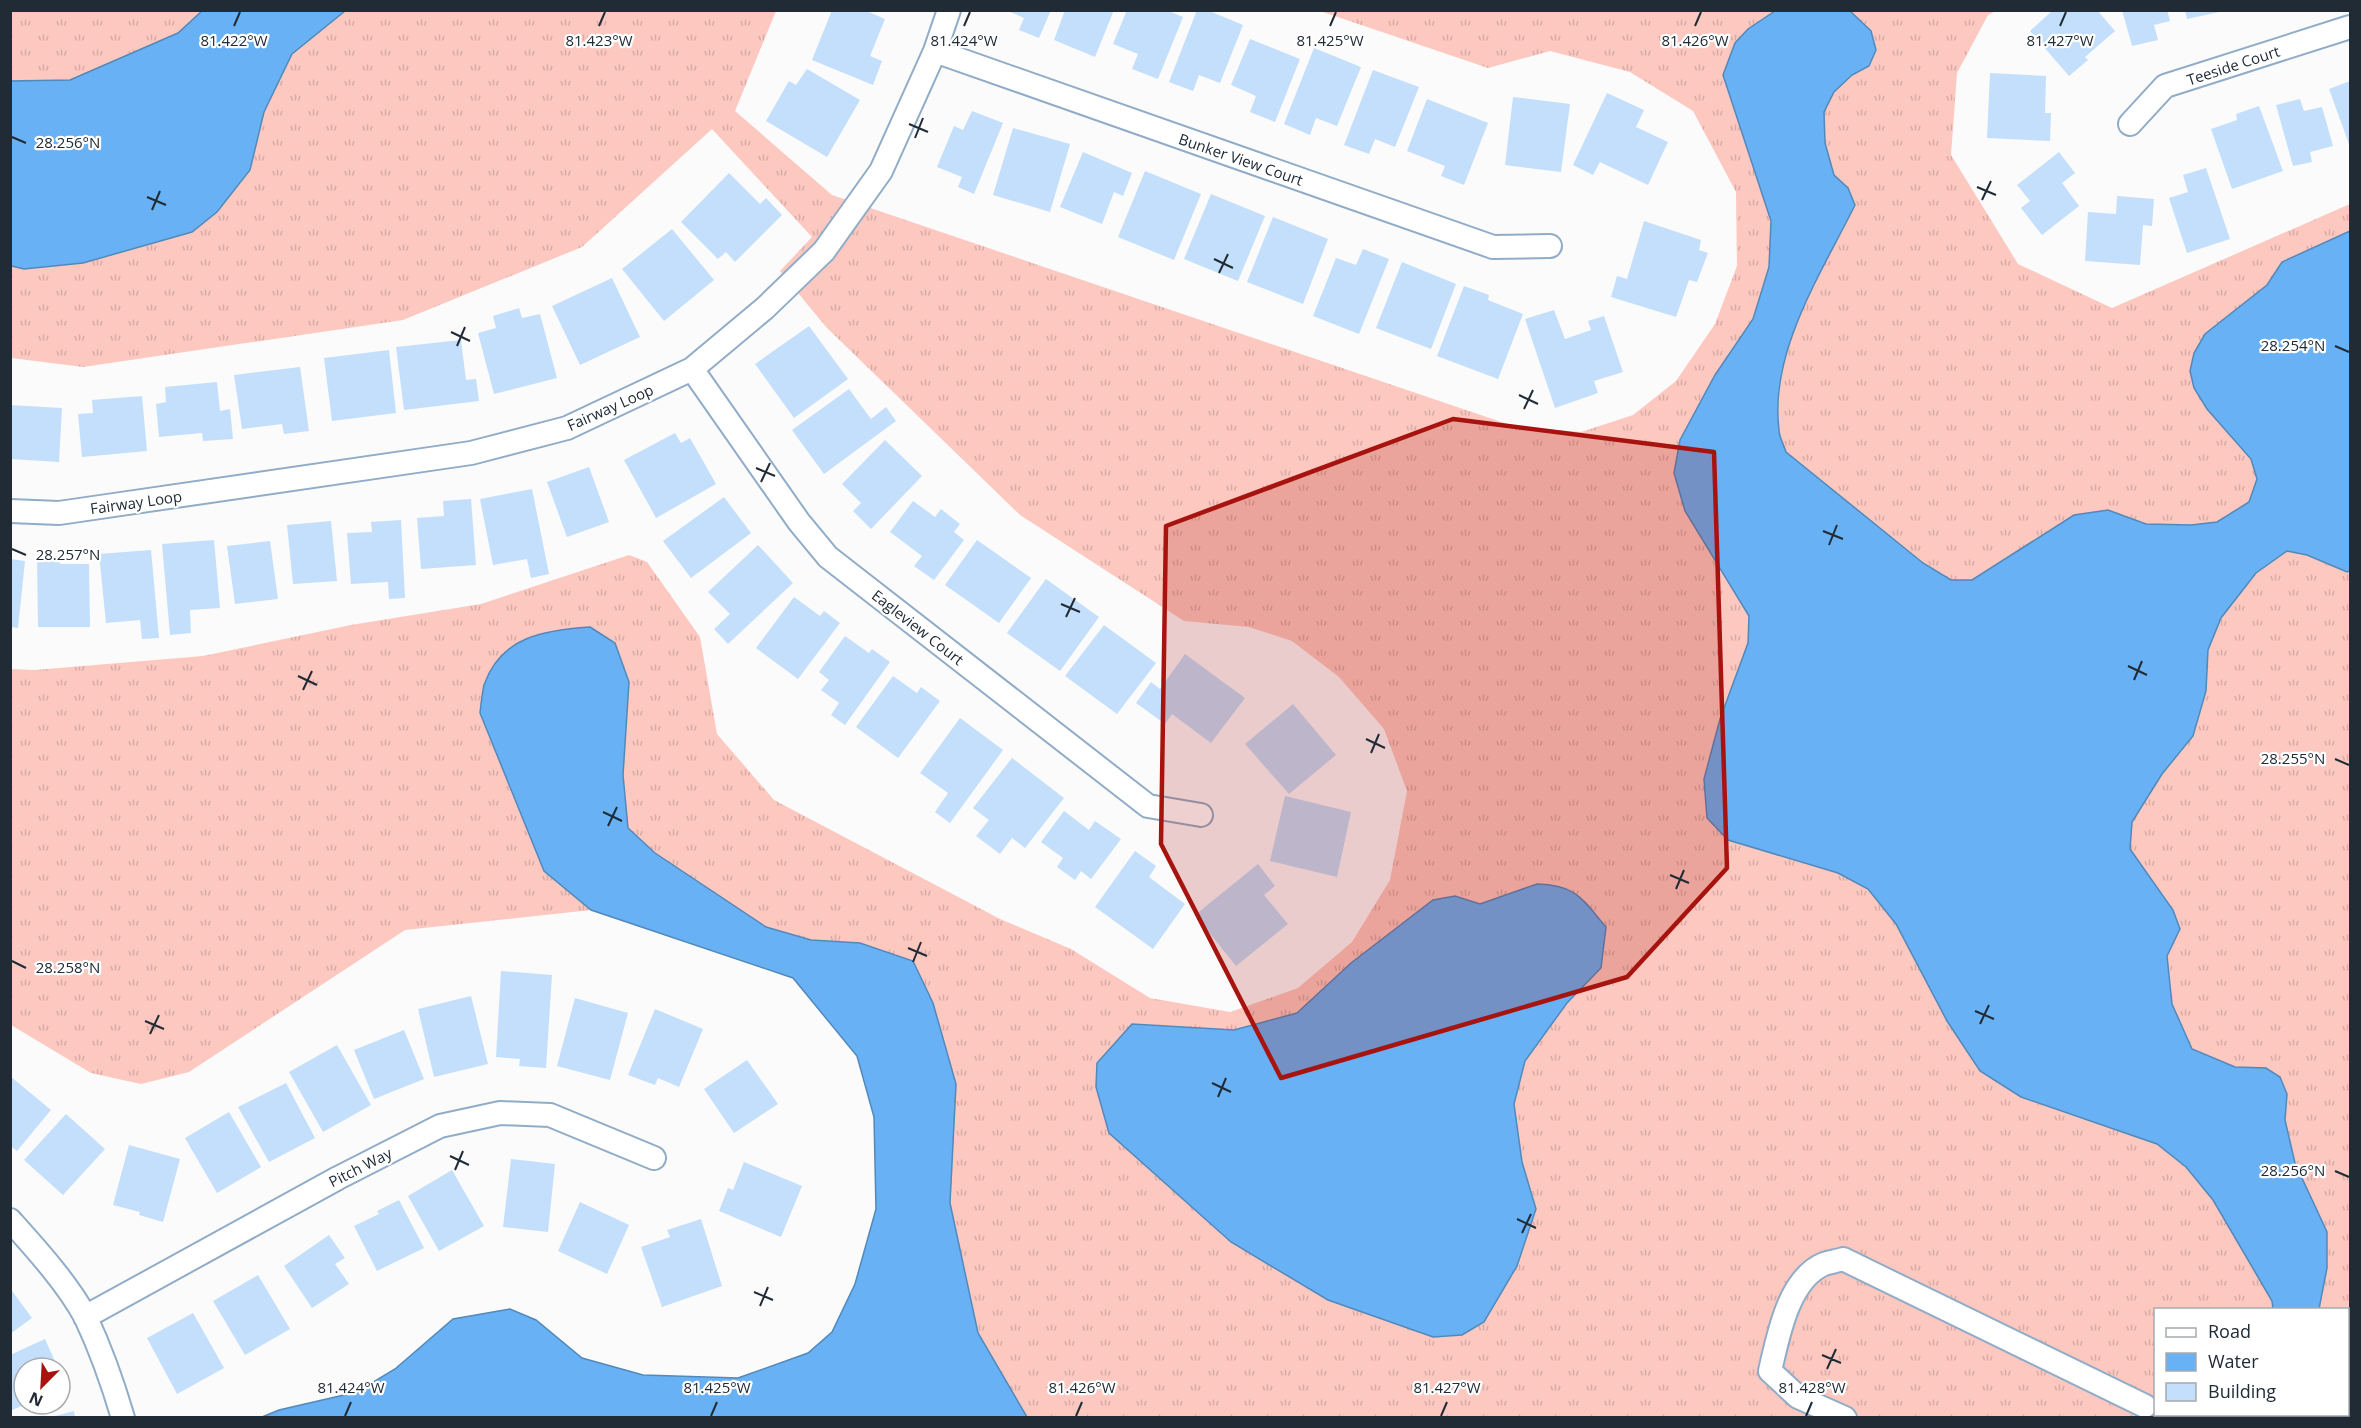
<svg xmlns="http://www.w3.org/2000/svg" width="2361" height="1428" font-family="'Open Sans',sans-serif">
  <defs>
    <pattern id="grass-tufts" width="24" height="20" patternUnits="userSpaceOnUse" patternTransform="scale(1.5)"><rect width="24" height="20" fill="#fcc8c0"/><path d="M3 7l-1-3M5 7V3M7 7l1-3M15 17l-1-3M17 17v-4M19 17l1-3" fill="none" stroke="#d8aca6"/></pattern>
  </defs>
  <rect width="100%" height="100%" fill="#fbfbfb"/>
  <path fill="url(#grass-tufts)" d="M10 11H776L735 111 832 195 1516 427 1581 432 1633 415 1676 381 1715 324 1737 266 1736 192 1693 111 1630 72 1550 51 1488 68 1320 11H1996L1988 15 1957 73 1951 155 2018 264 2112 308 2350 204V1382L2348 1383V1310H2156V1414H2311L2313 1417H262L279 1410 357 1392 395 1369 453 1319 510 1309 536 1320 582 1358 643 1375 737 1378 808 1353 832 1332 855 1285 876 1209 874 1117 857 1056 793 978 591 910 405 930 189 1072 141 1084 91 1073 11 1025V669L35 670 203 656 351 625 481 604 629 555 647 562 700 637 717 734 774 800 1000 919 1071 949 1150 998 1230 1012 1298 988 1352 942 1390 880 1407 791 1384 729 1339 677 1292 641 1249 627 1184 621 1020 515 826 327 780 271 812 237 712 129 582 247 403 320 83 367 11 358Z"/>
  <path fill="#68b1f4" stroke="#5289bb" stroke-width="1.5" d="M203 10 345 11 292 54 264 112 250 170 217 212 192 232 83 263 24 269 11 266V81L70 80 178 33Z
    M1775 11H1850L1871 31 1876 50 1869 66 1852 75 1834 92 1824 112 1825 143 1834 175 1848 188 1855 205C1822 272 1769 352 1779 430 1779 437 1784 445 1786 452L1923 563 1951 580H1972L2074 515 2108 510 2146 524 2191 525 2217 522 2249 502 2257 479 2251 459 2207 409 2194 388 2190 371 2194 353 2205 334 2267 285 2282 262 2350 231V571L2347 572 2307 555 2287 551 2256 573 2221 618 2208 650 2206 691 2193 736 2162 774 2132 822 2130 849 2173 910 2180 929 2167 956 2172 1004 2192 1049 2235 1067 2266 1068 2280 1077 2287 1094 2285 1120 2295 1163 2327 1232V1268L2319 1309H2273L2272 1301 2213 1200 2186 1167 2157 1144 2021 1097 1980 1071 1947 1021 1896 924 1868 889 1838 873 1728 840 1707 818 1704 779 1720 719 1748 643 1749 616 1685 511 1674 473 1680 440 1715 375 1753 319 1769 267 1771 221 1723 75 1735 43 1748 29Z
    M590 627 615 643 629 682 623 775 628 828 655 853 766 927 811 940 860 943 913 961 933 1003 956 1084 950 1203 978 1333 1027 1417H262L279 1410 357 1392 395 1369 453 1319 510 1309 536 1320 582 1358 643 1375 738 1378 808 1353 832 1332 855 1284 876 1209 874 1117 857 1056 793 978 591 910 544 871 480 713C481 704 482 694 484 685 501 636 545 630 590 627Z
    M1537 884C1577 885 1582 899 1606 927L1601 968 1567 1003 1525 1061 1514 1104 1522 1162 1536 1209 1517 1266 1484 1322 1462 1335 1433 1337 1328 1300 1231 1242 1109 1133 1096 1087 1097 1063 1132 1024 1234 1030 1297 1013 1351 963 1433 900 1455 896 1480 904Z"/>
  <path fill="#c3dffb" d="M832 10H864L885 19 870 56 882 61 873 85 812 60Z
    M1006 10H1051L1039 38 1019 30 1024 18Z
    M1065 10H1114L1095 57 1054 40Z
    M1127 10H1166L1183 17 1158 79 1132 69 1138 54 1113 44Z
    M1197 10H1207L1243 25 1220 83 1199 75 1193 91 1169 82Z
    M2053 10H2097L2115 31 2085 57 2088 60 2069 76 2030 31Z
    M2122 10H2167L2170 21 2154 25 2158 40 2132 46Z
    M2185 10H2223L2224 11 2187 19Z
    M1250 39 1300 59 1275 122 1250 112 1256 96 1231 85Z
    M1314 48 1361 67 1337 126 1316 118 1310 135 1284 124Z
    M807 69 860 100 827 157 766 121 789 81 796 85Z
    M1373 70 1419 87 1395 147 1375 139 1369 154 1344 145Z
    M1990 73 2046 76 2045 113H2051L2050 141 1987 138Z
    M2350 81V147L2329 89Z
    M1607 93 1644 110 1636 127 1668 142 1648 185 1600 162 1593 175 1573 165Z
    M1513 97 1570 104 1561 172 1505 165Z
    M1427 99 1488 123 1464 185 1441 176 1445 166 1407 151Z
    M2300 99 2304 111 2322 107 2333 146 2310 152 2312 162 2293 166 2276 105Z
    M2259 106 2283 171 2232 189 2211 129 2237 120 2236 114Z
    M972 111 1003 123 974 194 958 187 962 177 937 167 954 126 963 130Z
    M1013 128 1070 144 1050 212 993 195Z
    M1083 152 1132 173 1123 196 1114 192 1102 224 1060 207Z
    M2059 152 2075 173 2062 183 2079 206 2042 235 2021 208 2030 201 2017 185Z
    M2206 168 2230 239 2187 253 2169 198 2188 192 2183 175Z
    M1145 171 1201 194 1174 260 1118 237Z
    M729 173 760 204 766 198 782 215 735 262 726 252 718 259 681 222Z
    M1211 194 1265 216 1238 281 1184 259Z
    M2117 196 2154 199 2152 226 2143 225 2140 265 2085 261 2088 212 2116 214Z
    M1273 217 1328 239 1303 304 1247 282Z
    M1644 221 1701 240 1699 250 1708 253 1697 282 1689 280 1676 317 1611 297 1617 276 1627 279Z
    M672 229 714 280 664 321 622 269Z
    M1363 249 1389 259 1359 334 1313 316 1336 258 1356 265Z
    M1402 262 1456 284 1431 349 1376 328Z
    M612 278 640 337 580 365 552 306Z
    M1464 286 1489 295 1488 300 1523 314 1498 379 1437 356Z
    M519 308 522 318 540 314 557 378 494 394 478 333 496 328 493 316Z
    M1554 310 1565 339 1591 330 1588 321 1604 316 1623 372 1594 381 1598 393 1555 408 1525 319Z
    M809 326 848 379 794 418 755 364Z
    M461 340 466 380 476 379 479 401 404 410 396 347Z
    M389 350 396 413 332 421 324 358Z
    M300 367 309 431 284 434 282 424 242 429 234 375Z
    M217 382 220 411 230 409 233 439 203 441 202 433 159 437 156 404 166 402 165 387Z
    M849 389 871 419 886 407 896 421 824 474 792 430Z
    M142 396 147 451 82 457 78 414 93 413 92 400Z
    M10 405 62 408 59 462 10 459Z
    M675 433 681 443 690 438 716 484 656 518 624 460Z
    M885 440 922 476 871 529 853 511 861 503 842 484Z
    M589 467 609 522 567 537 547 482Z
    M532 489 549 574 531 578 527 559 493 565 480 499Z
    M724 497 751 533 691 578 663 541Z
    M471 499 476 565 421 569 417 518 444 516 443 501Z
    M913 501 935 517 941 509 960 524 954 532 964 540 934 580 914 566 922 556 890 532Z
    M401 520 405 598 389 599 388 582 351 584 347 533 372 532 371 522Z
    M331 521 337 581 293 584 287 525Z
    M214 540 220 608 190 610 191 633 170 635 162 544Z
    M977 540 1031 578 999 623 945 585Z
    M270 541 278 599 235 604 227 546Z
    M758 545 793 583 728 644 714 629 730 614 708 592Z
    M151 550 159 638 142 639 140 620 106 623 99 554Z
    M37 557H60V564H89L90 627H38Z
    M10 559 25 561 18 628 10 627Z
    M1046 579 1099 617 1060 671 1007 633Z
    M794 597 820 616 824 611 840 623 798 679 756 648Z
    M1104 625 1156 663 1117 714 1065 676Z
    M845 636 869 653 872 649 890 662 845 725 831 715 839 703 821 690 829 680 819 672Z
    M1185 654 1245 698 1211 743 1172 714 1165 724 1136 703 1151 682 1160 689Z
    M893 676 917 693 921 687 940 701 898 758 856 727Z
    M1293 704 1336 755 1289 794 1245 744Z
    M960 718 1003 750 950 823 935 812 948 793 920 773Z
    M1012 758 1064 798 1025 848 1012 838 1000 854 976 836 989 820 973 808Z
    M1285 796 1351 812 1337 877 1270 861Z
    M1064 811 1089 830 1095 821 1121 839 1091 879 1081 871 1075 880 1057 867 1063 858 1041 842Z
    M1135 851 1156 866 1149 877 1185 904 1153 949 1095 907Z
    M1258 864 1275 886 1264 895 1288 924 1236 966 1195 915Z
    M501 971 552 975 546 1068 519 1066 520 1059 496 1057Z
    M471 996 488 1064 434 1077 418 1009Z
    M575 998 628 1013 610 1080 557 1066Z
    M655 1009 703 1029 679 1087 658 1078 655 1085 628 1075Z
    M404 1030 424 1079 374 1099 354 1050Z
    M337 1045 371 1105 323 1132 289 1072Z
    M747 1060 778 1104 734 1133 704 1089Z
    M10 1076 51 1110 17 1151 10 1146Z
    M286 1083 315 1138 269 1162 238 1107Z
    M229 1112 261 1167 217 1193 185 1138Z
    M66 1114 105 1149 63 1195 24 1160Z
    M129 1145 180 1159 163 1222 139 1215 140 1212 113 1205Z
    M511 1159 555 1164 548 1232 503 1227Z
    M744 1162 802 1186 781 1237 719 1211 728 1188 733 1190Z
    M452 1170 484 1226 439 1251 408 1196Z
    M399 1200 424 1248 377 1271 354 1226 379 1214 377 1211Z
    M580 1202 629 1225 607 1274 558 1251Z
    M701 1219 722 1286 662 1307 641 1247 670 1237 667 1230Z
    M329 1235 345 1258 335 1264 349 1284 312 1308 284 1266Z
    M258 1275 290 1329 245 1355 213 1301Z
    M10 1288 32 1318 10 1334Z
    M193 1313 224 1368 177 1394 147 1338Z
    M45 1339 58 1368H24V1405L10 1411V1355Z
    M60 1372 66 1386 60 1388Z
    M74 1411 75 1418H52L51 1417Z"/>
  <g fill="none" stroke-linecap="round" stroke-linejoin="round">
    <g stroke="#91acc7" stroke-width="26">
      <path id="minor" d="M935 51 1493 247 1550 246
        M2130 124 2165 86 2350 27
        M692 369 799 522 828 557 1148 806 1201 815
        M10 511 59 513 471 453 567 428 692 369 765 308 824 251 881 171 935 51 949 10
        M10 1220C36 1249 68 1284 86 1318 101 1350 113 1384 123 1418
        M85 1317 338 1178 440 1126 500 1113 550 1115 654 1158
        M2348 1402 2350 1401
        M2177 1414 2181 1418
        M1845 1418 1798 1397 1770 1371C1778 1337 1788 1279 1824 1264 1830 1262 1837 1261 1843 1259L2145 1406
        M2322 1418 2327 1414"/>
    </g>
    <use href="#minor" stroke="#fff" stroke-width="22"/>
  </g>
  <path fill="#a7130f" fill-opacity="0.2" stroke="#a7130f" stroke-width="4.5" stroke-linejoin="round" d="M1453 419 1714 452 1727 868 1627 977 1281 1078 1161 844 1166 526Z"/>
  <path fill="none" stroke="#202b36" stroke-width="2" d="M234 26 240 12M599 26 605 12M964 26 970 12M1330 26 1336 12M1695 26 1701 12M2060 26 2066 12M909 124 928 132M12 137 26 143M915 138 923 118M1977 187 1996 195M147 197 166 205M1982 200 1991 181M152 210 160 191M1214 259 1233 268M1219 273 1228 254M451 332 470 341M457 346 465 327M2335 346 2349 352M1519 395 1538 404M1524 409 1533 390M756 468 775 476M761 482 770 463M1823 531 1843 539M1829 545 1837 525M12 549 26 555M1061 604 1080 612M1066 617 1075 598M2128 666 2147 675M298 676 317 685M2134 680 2142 661M303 690 312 671M1366 739 1385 748M1371 753 1379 734M2335 759 2349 765M603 812 622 821M608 826 617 807M1670 875 1689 883M1676 889 1684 870M908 948 927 956M12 961 26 968M913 962 921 942M1975 1011 1994 1019M145 1021 164 1029M1980 1024 1989 1005M150 1034 159 1015M1212 1083 1231 1092M1218 1097 1226 1078M450 1156 469 1165M455 1170 463 1151M2335 1171 2349 1177M1517 1219 1536 1228M1522 1233 1531 1214M754 1292 773 1300M760 1306 768 1287M1822 1355 1841 1363M1827 1369 1836 1349M345 1416 351 1402M711 1416 717 1402M1076 1416 1082 1402M1441 1416 1447 1402M1806 1416 1812 1402"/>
  <g text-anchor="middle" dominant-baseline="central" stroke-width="4.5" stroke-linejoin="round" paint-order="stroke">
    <g font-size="15" fill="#202b36" stroke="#fff">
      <text transform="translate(2233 65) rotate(-18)">Teeside Court</text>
      <text transform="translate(1241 159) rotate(19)">Bunker View Court</text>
      <text transform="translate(610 407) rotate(-24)">Fairway Loop</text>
      <text transform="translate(136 502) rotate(-8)">Fairway Loop</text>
      <text transform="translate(918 627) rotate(38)">Eagleview Court</text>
      <text transform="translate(360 1167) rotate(-27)">Pitch Way</text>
    </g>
  </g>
  <g font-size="15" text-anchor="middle" fill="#202b36" stroke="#fff" stroke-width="4.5" stroke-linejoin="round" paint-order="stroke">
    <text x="234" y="46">81.422°W</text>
    <text x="599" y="46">81.423°W</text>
    <text x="964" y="46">81.424°W</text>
    <text x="1330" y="46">81.425°W</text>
    <text x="1695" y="46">81.426°W</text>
    <text x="2060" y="46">81.427°W</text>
    <text x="68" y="148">28.256°N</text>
    <text x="2293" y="351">28.254°N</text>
    <text x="68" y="560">28.257°N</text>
    <text x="2293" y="764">28.255°N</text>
    <text x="68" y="973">28.258°N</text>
    <text x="2293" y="1176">28.256°N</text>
    <text x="351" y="1393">81.424°W</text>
    <text x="717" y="1393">81.425°W</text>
    <text x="1082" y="1393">81.426°W</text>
    <text x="1447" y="1393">81.427°W</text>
    <text x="1812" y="1393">81.428°W</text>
  </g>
  <rect width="2361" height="1428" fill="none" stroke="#202b36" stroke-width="24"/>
  <rect x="2154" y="1308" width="195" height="108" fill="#ffffff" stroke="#a6aaaf" stroke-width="1.5"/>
  <rect x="2166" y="1328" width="30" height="9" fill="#ffffff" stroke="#a6aaaf" stroke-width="1.5"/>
  <text x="2208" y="1338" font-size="18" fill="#202b36">Road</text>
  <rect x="2166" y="1353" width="30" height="18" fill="#68b1f4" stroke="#a6aaaf" stroke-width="1.5"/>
  <text x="2208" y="1368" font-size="18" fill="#202b36">Water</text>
  <rect x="2166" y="1383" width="30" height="18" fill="#c3dffb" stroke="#a6aaaf" stroke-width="1.5"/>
  <text x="2208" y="1398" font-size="18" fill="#202b36">Building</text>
  <g transform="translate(42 1386) rotate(204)"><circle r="28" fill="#ffffff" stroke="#a6aaaf" stroke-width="1.5"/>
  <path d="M0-4.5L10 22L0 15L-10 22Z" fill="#a7130f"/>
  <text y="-9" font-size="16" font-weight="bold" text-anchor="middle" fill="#202b36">N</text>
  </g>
</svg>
